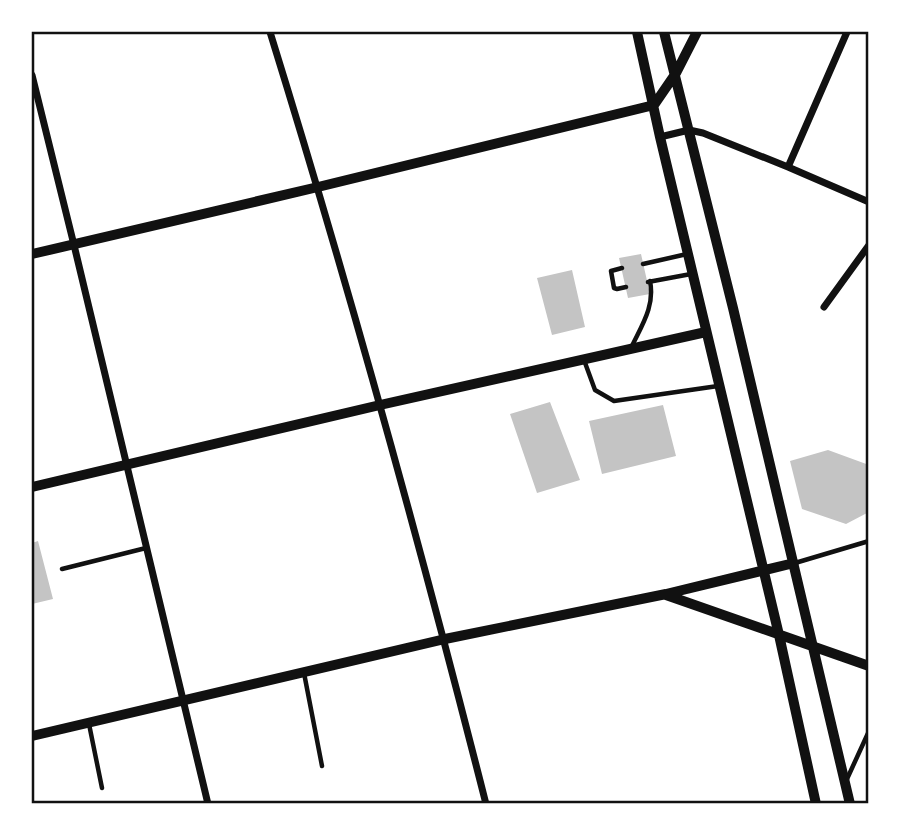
<svg xmlns="http://www.w3.org/2000/svg" width="900" height="835" font-family="Commissioner,sans-serif">
  <rect width="100%" height="100%" fill="#fff"/>
  <path fill="#c4c4c4" d="M641 254 650 294 628 298 619 258Z
    M572 270 585 327 552 335 537 278Z
    M550 402 580 480 537 493 510 414Z
    M663 405 676 456 602 474 589 421Z
    M828 450 869 465 867 513 846 524 802 509 790 461Z
    M38 541 53 599 32 604V543Z"/>
  <g fill="none" stroke-linecap="round" stroke-linejoin="round">
    <path stroke="#111" stroke-width="4.5" d="M643 264 687 254
      M622 268 611 271 614 288 617 289 626 287
      M648 282 691 274
      M632 346C642 325 655 306 650 281
      M584 360 595 390 614 401 718 386
      M795 563 869 541
      M62 569 146 548
      M304 673 322 766
      M89 724 102 788
      M847 779 869 731"/>
    <path stroke="#111" stroke-width="7" d="M270 32C349 287 420 544 486 804
      M32 75 74 245 208 804
      M660 137 689 130 703 133 788 167 869 202
      M788 167 847 32
      M824 307 869 245"/>
    <path stroke="#111" stroke-width="10" d="M637 32 660 137 779 635 816 804
      M664 32 733 308 850 804
      M654 105 676 73 697 32
      M32 254 318 187 654 105
      M32 487 380 405 706 332
      M666 595 869 666
      M32 736 445 639 666 594 794 563"/>
  </g>
  <rect width="900" height="835" fill="none" stroke="#ffffff" stroke-width="66"/>
  <rect x="33" y="33" width="834" height="769" fill="none" stroke="#111" stroke-width="2.5"/>
</svg>
